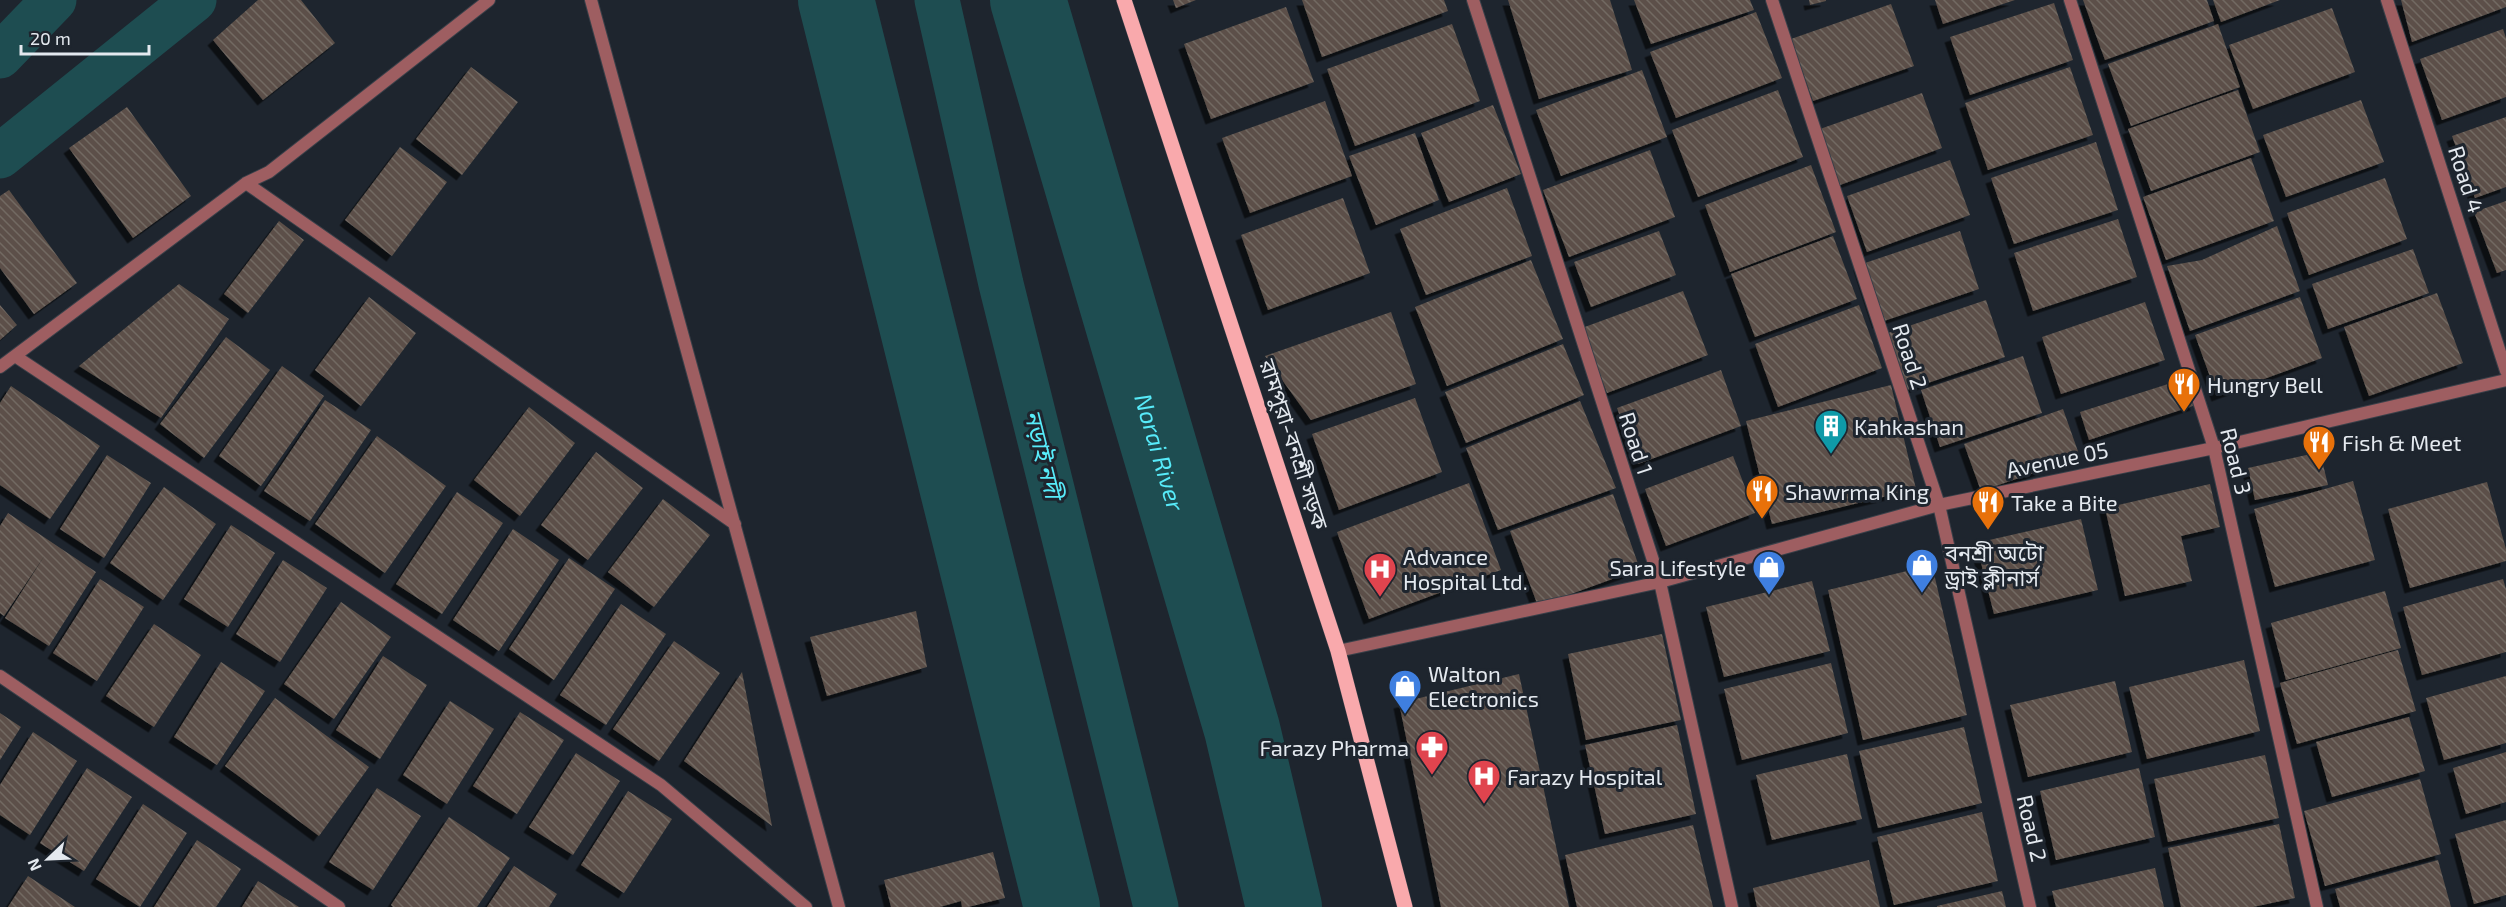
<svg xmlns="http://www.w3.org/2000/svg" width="2506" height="907" font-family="'Exo 2','Noto Sans Bengali',sans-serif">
  <defs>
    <pattern id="building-back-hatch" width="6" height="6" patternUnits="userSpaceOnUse" patternTransform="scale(1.5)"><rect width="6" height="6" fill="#5b5048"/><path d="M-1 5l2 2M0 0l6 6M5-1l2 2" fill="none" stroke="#726963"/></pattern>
    <filter id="shadow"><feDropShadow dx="-5.5" dy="5.5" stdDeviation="0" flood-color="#0009"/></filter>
  </defs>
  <rect width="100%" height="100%" fill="#1e252e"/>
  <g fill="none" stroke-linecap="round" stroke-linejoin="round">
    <path stroke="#1e4d51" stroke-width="45" d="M937 0 1001 284 1156 907
      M0 56 54 0
      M0 156 194 0"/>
    <g stroke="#1e4d51" stroke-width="76">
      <path d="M836 0 1062 907"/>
      <path id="s1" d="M1028 0 1242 729 1284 907"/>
    </g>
  </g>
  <path fill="url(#building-back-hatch)" filter="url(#shadow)" d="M258 0H301L335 43 263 100 213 40Z
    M1173 0H1196L1176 8Z
    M1302 0H1444L1448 11 1322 57Z
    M1508 0H1610L1632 70 1539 99Z
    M1634 0H1750L1754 10 1651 44Z
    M1809 0H1826V1L1810 5Z
    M1935 0H2015L1943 24Z
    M2083 0H2207L2214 21 2105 60Z
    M2213 0H2280L2221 22Z
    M2401 0H2506V7L2412 42Z
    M2054 3 2073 60 1970 95 1950 37Z
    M1891 4 1914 66 1813 101 1791 39Z
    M1286 7 1314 82 1211 119 1184 44Z
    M2332 8 2355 72 2253 109 2229 45Z
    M1756 12 1782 78 1676 118 1650 52Z
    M1452 24 1480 101 1355 146 1327 69Z
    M2218 24 2240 87 2131 126 2108 64Z
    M2503 29 2506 38V97L2442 120 2420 59Z
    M471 67 518 102 462 175 416 139Z
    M2070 67 2093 135 1988 170 1965 103Z
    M1642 70 1667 137 1561 176 1536 110Z
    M1778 90 1803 157 1698 197 1672 130Z
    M2238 90 2260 152 2151 191 2128 129Z
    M1922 93 1942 148 1840 185 1820 129Z
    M2361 100 2384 162 2286 197 2263 135Z
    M1325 101 1352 176 1250 213 1222 138Z
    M1493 105 1521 174 1449 202 1421 133Z
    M127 107 191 196 133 238 69 148Z
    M2506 117V187L2475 198 2452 136Z
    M1415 133 1439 200 1376 225 1349 156Z
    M2096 142 2118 210 2014 244 1991 178Z
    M400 147 447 182 392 256 345 220Z
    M1650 150 1675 217 1569 257 1543 190Z
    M2251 158 2274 221 2166 260 2143 197Z
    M1950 160 1970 215 1867 252 1847 196Z
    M1811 165 1836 232 1730 272 1705 205Z
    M2385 178 2407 239 2309 275 2287 213Z
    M1507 188 1532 256 1426 295 1400 229Z
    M9 190 77 283 34 314 0 268V196Z
    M1343 198 1370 273 1268 310 1241 235Z
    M2506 201V270L2497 273 2474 212Z
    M2118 219 2137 277 2033 311 2014 253Z
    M279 221 304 240 248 313 224 294Z
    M2277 226 2300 291 2190 331 2167 266 2202 260Z
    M1659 231 1676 275 1591 307 1574 262Z
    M1960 231 1979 289 1878 323 1859 265Z
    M1833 236 1857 299 1755 337 1731 274Z
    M2413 249 2429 293 2328 329 2312 284Z
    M1531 260 1563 339 1447 386 1415 307Z
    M179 284 229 319 161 418 79 366Z
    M1683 291 1708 355 1607 393 1582 328Z
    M2437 293 2463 363 2369 396 2344 327Z
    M369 297 416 333 361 406 315 370Z
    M2300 297 2322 358 2217 396 2195 335Z
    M1986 300 2005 357 1904 391 1885 334Z
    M2145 302 2165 360 2061 394 2042 337Z
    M0 305 17 325 0 340Z
    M1859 305 1882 368 1778 407 1755 344Z
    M1391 312 1416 384 1311 420 1265 356Z
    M226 337 270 370 204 458 160 424Z
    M1563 344 1584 395 1466 443 1445 392Z
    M2023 356 2042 413 1940 447 1921 390Z
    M282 366 324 396 261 486 219 456Z
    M1721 370 1741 426 1638 464 1617 408Z
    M2187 378 2196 405 2089 440 2080 412Z
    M1891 385 1916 489 1772 524 1746 421Z
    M11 386 100 446 50 519 0 485V403Z
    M1415 398 1442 472 1339 510 1312 434Z
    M325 400 371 430 310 521 264 491Z
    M1580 401 1616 488 1498 530 1466 448Z
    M529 407 575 443 520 516 474 480Z
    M2063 409 2080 457 1981 491 1964 444Z
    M377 436 446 486 385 573 315 524Z
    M596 452 643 488 588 560 541 525Z
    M2320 452 2328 485 2255 500 2248 468Z
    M107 455 151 483 104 558 60 529Z
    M1733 456 1755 513 1666 546 1645 489Z
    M2353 481 2375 560 2275 587 2254 509Z
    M2487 482 2506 549V561L2410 588 2388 509Z
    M1469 483 1501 570 1369 619 1337 532Z
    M2210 484 2220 527 2181 536 2192 581 2125 596 2105 508Z
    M164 487 216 524 163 600 110 563Z
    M457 492 503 523 442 614 396 584Z
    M1613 494 1640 569 1538 606 1510 531Z
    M663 499 710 535 654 607 608 572Z
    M8 513 96 572 49 646 5 618 45 555 4 616 0 613V526Z
    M2081 519 2098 590 1994 614 1976 543Z
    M231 525 275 553 228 627 184 599Z
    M513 529 559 560 499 651 453 620Z
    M569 558 615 589 554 680 509 649Z
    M283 560 327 588 280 662 236 634Z
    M1932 565 1967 715 1863 740 1828 590Z
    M100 579 144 607 97 681 53 653Z
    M2503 579 2506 589V652L2422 675 2403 607Z
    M1812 581 1830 651 1724 677 1706 607Z
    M2385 591 2401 648 2286 680 2271 623Z
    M341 602 391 637 334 719 284 684Z
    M621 604 666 634 606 725 560 695Z
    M916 611 927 667 827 696 810 637Z
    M154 624 201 655 154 727 106 696Z
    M1662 634 1681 720 1586 740 1568 654Z
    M674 641 720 673 659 761 613 729Z
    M2398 650 2416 711 2297 744 2280 683Z
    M383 656 427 685 380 759 336 730Z
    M2244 660 2260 731 2147 759 2129 687Z
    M221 662 265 691 217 765 174 737Z
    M1831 663 1848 733 1742 760 1724 689Z
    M742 672 772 826 684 761Z
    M1519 674 1569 907H1441L1399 703Z
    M2506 676V743L2444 760 2426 698Z
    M2115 681 2132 752 2028 777 2010 705Z
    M275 698 369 767 319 836 225 766Z
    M450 701 494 729 447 804 403 775Z
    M520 712 564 740 517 814 473 786Z
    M0 713 21 727 0 760Z
    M2409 717 2425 771 2332 797 2316 742Z
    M1677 725 1696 814 1605 834 1585 745Z
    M1964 727 1982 803 1878 828 1859 751Z
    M33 732 77 761 30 835 0 815V785Z
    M2506 752V802L2466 814 2453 768Z
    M576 753 620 781 573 855 529 827Z
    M1847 754 1862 819 1772 840 1756 775Z
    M2265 755 2279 818 2168 842 2154 779Z
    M87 768 132 797 84 871 40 843Z
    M2139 768 2155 837 2056 860 2040 791Z
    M2420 779 2441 854 2325 886 2304 811Z
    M377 788 421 816 373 890 329 862Z
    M628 791 672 819 624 893 581 865Z
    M143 804 187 833 140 907 96 879Z
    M1982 812 1998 881 1894 905 1877 837Z
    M449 817 510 858 477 907H393L391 905Z
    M2506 820V895L2474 904 2455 834Z
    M2279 824 2295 898 2253 907H2181L2168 848Z
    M1693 825 1713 907H1577L1565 855Z
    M197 840 241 869 216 907H154Z
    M993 852 1005 898 968 907H962L961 901 940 907H891L884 880Z
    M1869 860 1880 907H1757L1753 888Z
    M2438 860 2451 907H2340L2335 889Z
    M514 866 557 894 549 907H487Z
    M2155 868 2164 907H2056L2052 891Z
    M28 876 75 907H8Z
    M258 881 299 907H242Z
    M2002 891 2006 907H1937V906Z"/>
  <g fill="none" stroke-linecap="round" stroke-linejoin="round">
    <g stroke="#3a4049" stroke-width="14">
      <path id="minor" d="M591 0 839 907
        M1473 0 1660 582 1732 907
        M1772 0 1939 505 2030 907
        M2070 0 2214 448 2317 907
        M2387 0 2506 371
        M246 183 735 524
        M15 356 661 785 806 907
        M0 367 246 183 269 172 489 0
        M1338 651 1660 582 1939 505 2214 448 2506 380
        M0 676 339 907"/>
    </g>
    <g stroke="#3a4049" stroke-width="16">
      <path id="primary" d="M1124 0 1338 651 1405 907"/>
    </g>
    <use href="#minor" stroke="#9e5e61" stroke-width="12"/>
    <use href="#primary" stroke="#f9a9ac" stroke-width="15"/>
  </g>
  <defs>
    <g id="restaurant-pin" transform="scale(1.725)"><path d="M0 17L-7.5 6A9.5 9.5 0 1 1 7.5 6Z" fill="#e8710a" stroke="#1e252e"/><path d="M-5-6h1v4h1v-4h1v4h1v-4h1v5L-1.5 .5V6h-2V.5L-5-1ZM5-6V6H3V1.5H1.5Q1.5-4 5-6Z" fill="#fff"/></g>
    <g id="building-pin" transform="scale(1.725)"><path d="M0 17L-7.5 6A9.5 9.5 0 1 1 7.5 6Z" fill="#0f9aa8" stroke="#1e252e"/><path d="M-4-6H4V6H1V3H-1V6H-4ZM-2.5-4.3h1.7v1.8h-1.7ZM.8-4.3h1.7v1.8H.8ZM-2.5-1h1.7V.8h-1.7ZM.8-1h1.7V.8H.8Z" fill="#fff"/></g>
    <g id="shop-pin" transform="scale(1.725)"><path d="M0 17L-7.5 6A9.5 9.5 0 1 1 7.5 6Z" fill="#3f7fe0" stroke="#1e252e"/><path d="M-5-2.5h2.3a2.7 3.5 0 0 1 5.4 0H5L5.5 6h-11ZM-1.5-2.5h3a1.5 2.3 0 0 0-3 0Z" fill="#fff"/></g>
    <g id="hospital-pin" transform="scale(1.725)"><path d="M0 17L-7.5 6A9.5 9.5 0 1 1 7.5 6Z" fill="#e0444e" stroke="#1e252e"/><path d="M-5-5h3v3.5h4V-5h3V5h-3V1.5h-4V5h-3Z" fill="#fff"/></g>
    <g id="pharmacy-pin" transform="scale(1.725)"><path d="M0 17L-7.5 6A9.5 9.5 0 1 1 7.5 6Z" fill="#e0444e" stroke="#1e252e"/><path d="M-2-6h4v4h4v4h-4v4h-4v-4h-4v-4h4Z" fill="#fff"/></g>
  </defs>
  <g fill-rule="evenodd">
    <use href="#restaurant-pin" x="2184" y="384"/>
    <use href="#building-pin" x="1831" y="426"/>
    <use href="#restaurant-pin" x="2319" y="442"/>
    <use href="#restaurant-pin" x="1762" y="491"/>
    <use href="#restaurant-pin" x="1988" y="502"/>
    <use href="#shop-pin" x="1922" y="565"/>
    <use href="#shop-pin" x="1769" y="567"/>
    <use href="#hospital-pin" x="1380" y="569"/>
    <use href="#shop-pin" x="1405" y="686"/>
    <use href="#pharmacy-pin" x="1432" y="747"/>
    <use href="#hospital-pin" x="1484" y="776"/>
  </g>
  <g text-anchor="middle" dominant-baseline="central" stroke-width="6" stroke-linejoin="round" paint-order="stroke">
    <g font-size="22" fill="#e4e9ef" stroke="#1e252e">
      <text transform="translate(2467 179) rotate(72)">Road 4</text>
      <text transform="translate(1911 356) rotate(72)">Road 2</text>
      <text transform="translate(1637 443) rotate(72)">Road 1</text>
      <text transform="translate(1295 444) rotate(72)">রামপুরা-বনশ্রী সড়ক</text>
      <text transform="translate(2057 459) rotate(-12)">Avenue 05</text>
      <text transform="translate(2237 461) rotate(76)">Road 3</text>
      <text transform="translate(2033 828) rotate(77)">Road 2</text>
    </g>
    <g font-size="22" fill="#e4e9ef" stroke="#1e252e" text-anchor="start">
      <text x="2207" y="384">Hungry Bell</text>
      <text x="1854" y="426">Kahkashan</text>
      <text x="2342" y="442">Fish &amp; Meet</text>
      <text x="1785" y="491">Shawrma King</text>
      <text x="2011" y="502">Take a Bite</text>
      <text x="1945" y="552">বনশ্রী অটো<tspan x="1945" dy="25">ড্রাই ক্লীনার্স</tspan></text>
      <text x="1403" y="556">Advance<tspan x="1403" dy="25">Hospital Ltd.</tspan></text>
      <text x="1746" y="567" text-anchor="end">Sara Lifestyle</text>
      <text x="1428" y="673">Walton<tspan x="1428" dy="25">Electronics</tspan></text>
      <text x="1409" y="747" text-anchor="end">Farazy Pharma</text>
      <text x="1507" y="776">Farazy Hospital</text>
    </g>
    <g font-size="24" font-style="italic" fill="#57ebf9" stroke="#1e252e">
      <text stroke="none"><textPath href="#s1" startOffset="471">Norai River</textPath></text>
      <text transform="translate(1044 454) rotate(76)">নড়াই নদী</text>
    </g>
  </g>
  <g transform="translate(48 859) rotate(247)" stroke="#1e252e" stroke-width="4.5" paint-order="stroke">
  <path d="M0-4.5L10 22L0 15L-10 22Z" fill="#e4e9ef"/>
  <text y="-9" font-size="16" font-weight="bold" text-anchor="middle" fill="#e4e9ef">N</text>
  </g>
  <path d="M21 45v9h128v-9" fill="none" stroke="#e4e9ef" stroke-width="3"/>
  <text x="30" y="45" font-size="18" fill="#e4e9ef" stroke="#1e252e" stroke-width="4.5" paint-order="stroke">20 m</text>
</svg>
